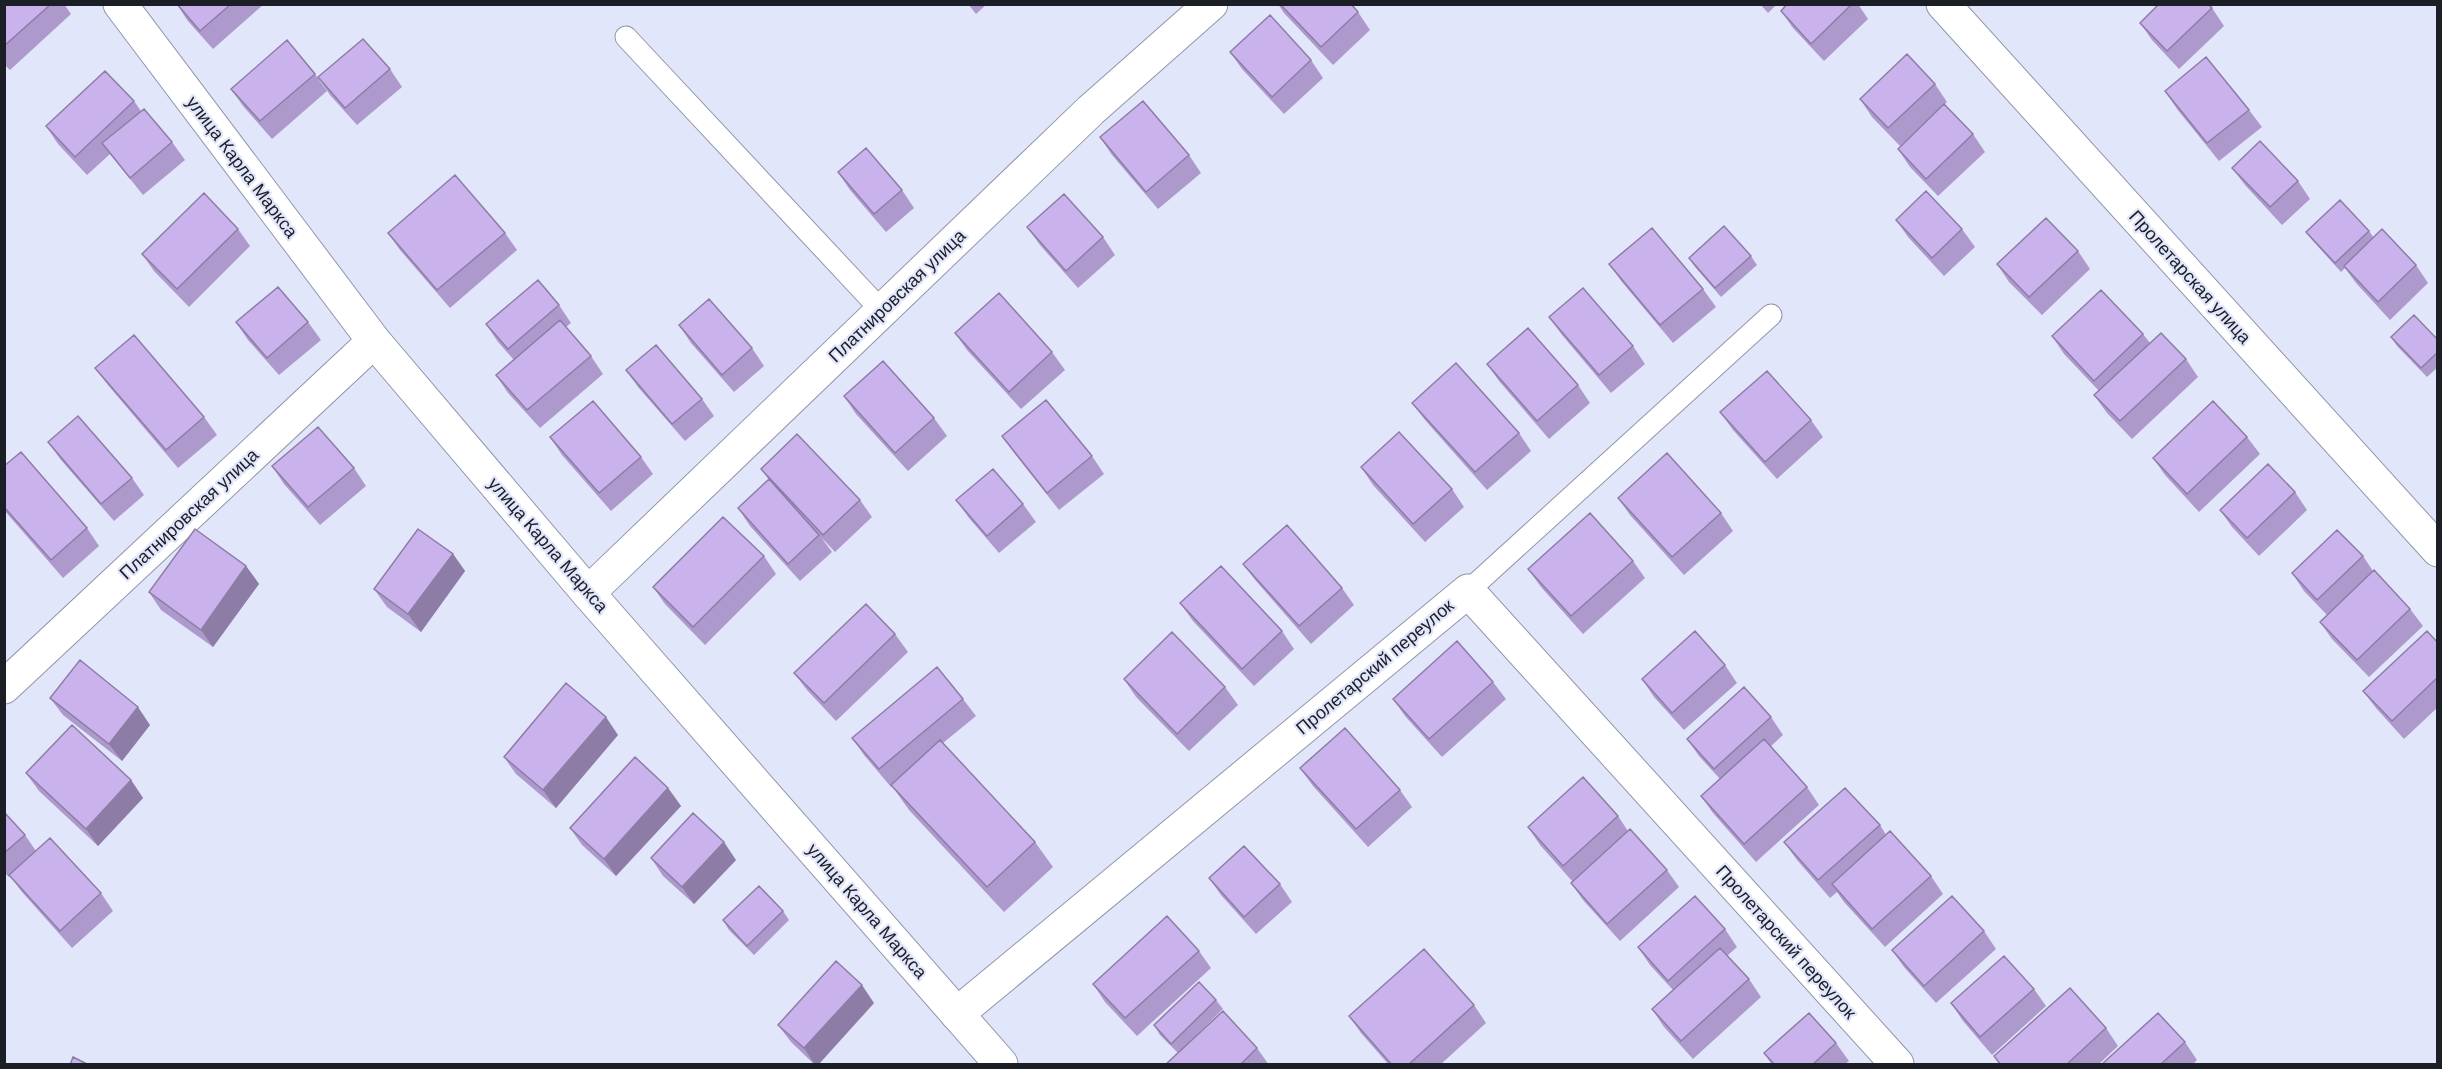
<svg xmlns="http://www.w3.org/2000/svg" width="2442" height="1069" font-family="'DM Sans',sans-serif">
  <rect width="100%" height="100%" fill="#e2e6fb"/>
  <g fill="none" stroke-linecap="round" stroke-linejoin="round">
    <g stroke="#9296aa" stroke-width="23">
      <path id="lane" d="M626 37 882 311
        M1468 591 1771 315"/>
    </g>
    <g stroke="#9296aa" stroke-width="35">
      <path id="street" d="M1943 4 2438 550
        M588 593 1091 110 1211 4
        M4 687 374 341
        M957 1014 1468 591 1897 1064"/>
    </g>
    <g stroke="#9296aa" stroke-width="35">
      <path id="secondary" d="M120 4 374 341 588 593 1001 1064"/>
    </g>
    <use href="#lane" stroke="#fff" stroke-width="21"/>
    <use href="#street" stroke="#fff" stroke-width="33"/>
    <use href="#secondary" stroke="#fff" stroke-width="33"/>
  </g>
  <path fill="#ae99cc" d="M4 4H64L71 14 10 70 4 64Z
    M177 4H264L213 49 187 20Z
    M968 4H987L976 14Z
    M1278 4H1351L1358 12 1370 30 1333 65 1284 13Z
    M1760 4H1777L1768 13Z
    M1787 4H1858L1868 19 1824 61 1793 28 1781 11Z
    M2212 8 2224 26 2179 69 2152 40 2140 23Z
    M1230 52 1311 60 1323 78 1284 114 1242 69Z
    M390 69 402 87 357 125 330 95 318 77Z
    M315 74 327 91 272 139 243 106 231 89Z
    M1935 84 1947 102 1944 105 1973 134 1985 152 1938 196 1910 167 1898 149 1924 124 1900 146 1872 117 1860 99Z
    M2165 91 2249 110 2262 127 2219 161 2177 109Z
    M134 101 141 111 172 142 185 160 143 195 110 154 87 175 58 144 46 126Z
    M1100 137 1189 155 1201 173 1158 209 1112 155Z
    M2232 168 2298 181 2310 199 2282 225 2245 185Z
    M838 172 902 190 914 208 886 232 850 190Z
    M1896 220 1962 229 1975 247 1944 276 1908 237Z
    M1027 227 1103 237 1115 255 1078 288 1040 245Z
    M238 229 250 246 189 307 154 271 142 254Z
    M2369 231 2374 238 2416 265 2428 283 2390 320 2356 283 2345 268 2341 272 2313 241 2306 232Z
    M388 233H505L517 250 450 308 400 250Z
    M2078 251 2090 269 2042 315 2009 282 1997 264Z
    M1751 256 1757 265 1721 297 1695 267 1689 258Z
    M1609 264 1703 289 1716 307 1673 343 1622 282Z
    M559 305 571 323 566 327 591 356 603 374 540 428 508 393 496 375 514 360 498 342 486 324Z
    M1549 317 1633 346 1645 364 1611 393 1562 335Z
    M236 322H308L321 340 279 375 248 340Z
    M679 325 752 348 764 366 734 392 691 343Z
    M955 333 1052 352 1065 370 1021 409 967 350Z
    M2143 334 2150 343 2186 359 2198 377 2132 439 2107 413 2094 395 2099 391 2064 354 2052 336Z
    M2391 337 2438 340V367L2427 377 2397 346Z
    M1487 364 1578 385 1590 403 1549 439 1499 381Z
    M95 368 204 417 217 435 178 468 108 385Z
    M626 370 702 399 714 416 685 441 638 387Z
    M844 396 934 418 947 436 908 471 856 414Z
    M1412 403 1519 433 1531 451 1487 490 1425 420Z
    M1720 412 1811 420 1823 437 1777 479 1733 430Z
    M1002 436 1092 456 1104 474 1059 510 1015 454Z
    M550 437 641 457 653 474 611 511 562 455Z
    M2247 437 2260 454 2199 512 2165 475 2153 458Z
    M48 442 132 478 144 495 114 521 61 460Z
    M4 466 87 528 99 546 63 578 4 510Z
    M272 466 354 468 366 486 320 525 284 484Z
    M1361 467 1452 489 1464 507 1425 542 1373 485Z
    M761 469 860 500 872 517 835 552 821 537 832 552 800 581 750 526 738 508 769 480Z
    M2295 492 2307 510 2259 556 2232 527 2220 510Z
    M1618 498 1721 513 1733 531 1684 575 1630 515Z
    M956 500 1023 504 1036 522 999 553 969 518Z
    M453 554 465 571 421 632 387 607 374 589Z
    M764 556 776 574 705 645 665 604 653 587Z
    M2363 556 2373 571 2410 609 2423 626 2369 677 2332 639 2320 622 2327 615 2304 591 2292 573Z
    M1633 561 1645 578 1583 634 1541 587 1528 569Z
    M1243 564 1342 588 1354 605 1311 644 1256 581Z
    M246 566 259 584 213 647 161 610 149 592Z
    M1180 603 1282 631 1294 649 1254 686 1193 621Z
    M895 634 908 652 836 721 807 690 794 673Z
    M2438 643V707L2404 739 2376 708 2363 691Z
    M1725 665 1737 683 1684 730 1654 697 1642 679Z
    M1124 679 1225 687 1238 705 1189 751 1136 697Z
    M1493 682 1506 699 1442 757 1405 716 1393 699Z
    M50 698 150 725 122 761 63 715Z
    M963 699 976 716 943 743 1035 842 1053 867 1004 912 909 810 892 786 891 787 864 755 852 738Z
    M1771 717 1783 735 1770 747 1807 787 1819 805 1756 862 1713 813 1701 796 1720 779 1699 756 1687 739Z
    M618 735 556 808 516 774 504 757Z
    M1300 768 1400 790 1412 807 1368 847 1313 786Z
    M26 773 131 780 143 798 98 846 39 791Z
    M668 788 681 806 616 876 582 845 570 828Z
    M4 812 25 835 36 851 101 893 113 911 72 948 22 892 10 876 9 877 4 872Z
    M1618 816 1628 831 1667 870 1679 887 1620 941 1583 900 1571 883 1572 881 1540 845 1528 827Z
    M1880 825 1886 835 1931 876 1943 894 1885 947 1844 902 1837 892 1830 898 1797 860 1784 842Z
    M651 858 736 860 694 904 663 876Z
    M1209 878 1280 884 1292 902 1256 934 1221 895Z
    M783 911 789 920 754 955 729 930 723 920Z
    M1725 929 1737 947 1727 956 1749 979 1761 997 1693 1059 1664 1027 1652 1009 1673 990 1650 965 1638 947Z
    M1984 931 1996 949 1936 1003 1904 967 1892 950Z
    M1199 951 1211 968 1137 1036 1105 1002 1093 984Z
    M2034 989 2046 1006 1992 1055 1963 1021 1951 1003Z
    M1216 1000 1223 1009 1178 1053 1160 1035 1154 1025Z
    M874 1003 818 1065H815L791 1042 778 1025Z
    M1474 1005 1486 1023 1440 1065H1389L1361 1033 1349 1016Z
    M2106 1028 2118 1046 2098 1065H2000L1994 1056Z
    M2185 1042 2197 1060 2192 1065H2101Z
    M1836 1043 1849 1061 1844 1065H1772L1764 1053Z
    M1257 1048 1269 1065H1165Z"/>
  <path fill="#8d7da6" d="M453 554 465 571 421 632 408 614Z
    M246 566 259 584 213 647 201 630Z
    M138 707 150 725 122 761 109 744Z
    M606 717 618 735 556 808 543 790Z
    M131 780 143 798 98 846 86 829Z
    M668 788 681 806 616 876 604 859Z
    M724 842 736 860 694 904 682 887Z
    M862 985 874 1003 818 1065H815L804 1048Z"/>
  <path fill="#cab2ed" stroke="#8d7da6" stroke-width="1.5" d="M4 4H51L4 46Z
    M177 4H231L200 31Z
    M1280 4H1351L1358 12 1321 47Z
    M1787 4H1852L1811 44 1781 11Z
    M2159 4H2208L2212 8 2167 51 2140 23Z
    M1270 15 1311 60 1272 97 1230 52Z
    M363 39 390 69 345 108 318 77Z
    M287 40 315 74 260 121 231 89Z
    M1907 54 1935 84 1888 128 1860 99Z
    M2206 57 2249 110 2207 143 2165 91Z
    M105 71 134 101 75 157 46 126Z
    M1143 101 1189 155 1146 192 1100 137Z
    M1944 104 1973 134 1926 179 1898 149Z
    M144 109 172 142 130 178 102 143Z
    M2260 141 2298 181 2270 207 2232 168Z
    M866 148 902 190 874 214 838 172Z
    M455 175 505 233 437 290 388 233Z
    M1926 191 1962 229 1932 258 1896 220Z
    M204 193 238 229 177 289 142 254Z
    M1064 194 1103 237 1066 271 1027 227Z
    M2340 200 2369 231 2335 263 2306 232Z
    M2046 218 2078 251 2029 297 1997 264Z
    M1724 226 1751 256 1715 288 1689 258Z
    M1652 228 1703 289 1660 325 1609 264Z
    M2382 229 2416 265 2378 302 2344 266Z
    M538 280 559 305 508 349 486 324Z
    M278 287 308 322 267 358 236 322Z
    M1583 288 1633 346 1599 375 1549 317Z
    M2101 290 2143 334 2094 381 2052 336Z
    M999 293 1052 352 1009 392 955 333Z
    M709 299 752 348 722 375 679 325Z
    M2414 315 2438 340V352L2421 368 2391 337Z
    M560 320 591 356 527 410 496 375Z
    M1528 328 1578 385 1537 421 1487 364Z
    M2161 333 2186 359 2120 421 2094 395Z
    M134 335 204 417 166 450 95 368Z
    M656 345 702 399 672 424 626 370Z
    M883 361 934 418 895 453 844 396Z
    M1456 363 1519 433 1475 472 1412 403Z
    M1767 371 1811 420 1765 462 1720 412Z
    M1046 400 1092 456 1047 493 1002 436Z
    M593 401 641 457 599 493 550 437Z
    M2213 401 2247 437 2187 494 2153 458Z
    M78 416 132 478 101 504 48 442Z
    M318 427 354 468 308 507 272 466Z
    M1399 432 1452 489 1413 524 1361 467Z
    M797 434 860 500 823 535 761 469Z
    M21 452 87 528 51 560 4 507V466Z
    M1667 453 1721 513 1672 557 1618 498Z
    M2268 464 2295 492 2247 538 2220 510Z
    M993 469 1023 504 987 536 956 500Z
    M769 479 819 535 788 564 738 508Z
    M1590 513 1633 561 1571 616 1528 569Z
    M723 517 764 556 693 627 653 587Z
    M1287 525 1342 588 1299 626 1243 564Z
    M195 529 246 566 201 630 149 592Z
    M418 529 453 554 408 614 374 589Z
    M2337 530 2363 556 2317 600 2292 573Z
    M1221 566 1282 631 1242 669 1180 603Z
    M2374 570 2410 609 2357 660 2320 622Z
    M866 604 895 634 824 703 794 673Z
    M1695 631 1725 665 1672 713 1642 679Z
    M2427 631 2438 643V677L2392 721 2363 691Z
    M1172 632 1225 687 1177 734 1124 679Z
    M1457 641 1493 682 1429 739 1393 699Z
    M80 660 138 707 109 744 50 698Z
    M937 667 963 699 879 769 852 738Z
    M566 683 606 717 543 790 504 757Z
    M1744 687 1771 717 1714 769 1687 739Z
    M72 725 131 780 86 829 26 773Z
    M1345 728 1400 790 1356 829 1300 768Z
    M1764 739 1807 787 1744 844 1701 796Z
    M940 740 1035 842 987 887 891 785Z
    M635 757 668 788 604 859 570 828Z
    M1583 777 1618 816 1563 866 1528 827Z
    M1845 788 1880 825 1818 880 1784 842Z
    M4 812 25 835 4 853Z
    M693 813 724 842 682 887 651 858Z
    M1630 829 1667 870 1607 924 1571 883Z
    M1890 831 1931 876 1872 929 1832 884Z
    M50 838 101 893 60 931 9 875Z
    M1244 846 1280 884 1244 917 1209 878Z
    M759 886 783 911 747 946 723 920Z
    M1695 896 1725 929 1668 981 1638 947Z
    M1952 896 1984 931 1924 986 1892 950Z
    M1167 916 1199 951 1125 1018 1093 984Z
    M1720 948 1749 979 1681 1041 1652 1009Z
    M1424 949 1474 1005 1408 1065H1392L1349 1016Z
    M2004 956 2034 989 1980 1037 1951 1003Z
    M836 961 862 985 804 1048 778 1025Z
    M1199 982 1216 1000 1171 1044 1154 1025Z
    M2070 988 2106 1028 2066 1065H2001L1994 1056Z
    M1223 1011 1257 1048 1240 1065H1165Z
    M1809 1013 1836 1043 1812 1065H1775L1764 1053Z
    M2158 1013 2185 1042 2160 1065H2101Z
    M73 1057 89 1065H70Z"/>
  <g text-anchor="middle" dominant-baseline="central" stroke-width="4.5" stroke-linejoin="round" paint-order="stroke">
    <g font-size="18" fill="#1c1e25" stroke="#e2e6fb">
      <text transform="translate(242 167) rotate(53)">улица Карла Маркса</text>
      <text transform="translate(2190 277) rotate(48)">Пролетарская улица</text>
      <text transform="translate(897 296) rotate(-44)">Платнировская улица</text>
      <text transform="translate(189 514) rotate(-43)">Платнировская улица</text>
      <text transform="translate(548 545) rotate(49)">улица Карла Маркса</text>
      <text transform="translate(1375 667) rotate(-40)">Пролетарский переулок</text>
      <text transform="translate(867 911) rotate(49)">улица Карла Маркса</text>
      <text transform="translate(1786 942) rotate(48)">Пролетарский переулок</text>
    </g>
  </g>
  <rect width="2442" height="1069" fill="none" stroke="#1c1e25" stroke-width="12"/>
</svg>
